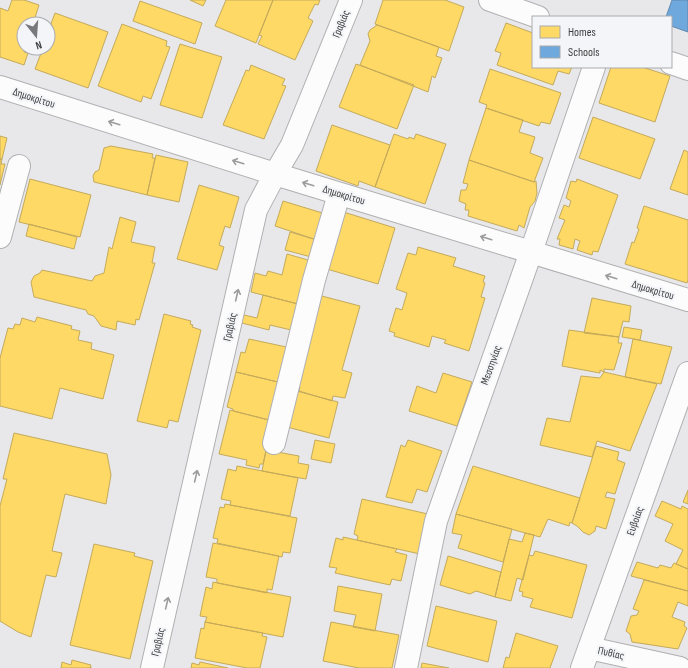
<svg xmlns="http://www.w3.org/2000/svg" width="688" height="668" font-family="'Sofia Sans Condensed',sans-serif">
  <rect width="100%" height="100%" fill="#e8e8eb"/>
  <path fill="#ffd966" stroke="#c4aa5a" d="M12 0H24L39 5 33 24H24V48H25L24 52 28 53 24 65 0 57V8L8 11Z
    M190 0H206L203 6Z
    M226 0H273L256 43 215 26Z
    M273 0H320L318 5 315 4 308 18 313 21 295 60 258 44 262 36 259 35Z
    M383 0H445L464 7 449 51 375 24Z
    M140 1 202 23 195 44 133 21Z
    M55 13 108 32 88 88 35 69 43 48H48V32Z
    M506 23 533 33V67H572L569 74 558 71 553 85 497 65 501 53 495 51Z
    M122 24 167 41 166 46 170 47 151 99 143 96 141 102 98 86Z
    M377 25 439 47 436 56 442 58 435 78 432 76 428 92 360 65 370 41 368 34 370 30Z
    M180 44 222 57 202 118 160 105Z
    M356 64 414 85 397 129 339 107Z
    M251 65 285 79 282 85 286 86 264 139 223 125 246 70 249 71Z
    M611 67H642L670 76 655 122 599 103Z
    M490 69 561 93 550 124 541 122 539 126 486 108 487 105 479 102Z
    M486 108 523 120 519 132 535 137 530 153 543 158 534 182 469 160Z
    M593 117 655 139 640 179 579 158Z
    M332 125 390 145 375 187 359 181 358 186 316 171Z
    M394 134 408 139 409 137 414 139 416 134 446 144 425 204 375 187Z
    M0 136 7 138 2 159H0Z
    M111 146 153 154 152 158H155L147 195 94 182 93 176 95 172 99 170 104 148Z
    M684 150 688 152V195L670 189Z
    M156 155 188 162 179 202 147 195Z
    M0 159H2L1 164H5L0 185Z
    M469 160 534 182 536 181 537 193 535 201 530 207 524 228 519 225 517 231 468 216 469 210H465L466 204 459 201 461 190H466L468 184 463 183Z
    M30 179 91 195 80 237 19 222Z
    M577 179 618 195 598 252 593 251 592 255 577 250 580 241 575 239 573 249 559 245 560 239H557L565 220 559 218 564 205 569 207 571 201 566 198 571 181 576 182Z
    M199 185 239 197 230 228 225 226 219 245 224 247 217 270 177 259Z
    M283 201 329 215 320 241 275 226Z
    M644 206 688 220V280L687 283 625 264 632 242 634 243 639 229 637 228Z
    M337 210 395 228 378 284 320 267Z
    M120 217 136 222 131 242 155 247 152 263H155L139 320 136 319 135 325 117 321 116 330 101 326 94 316 88 314 86 310 34 297 31 282 34 276 40 273 42 270 92 281 95 276 104 273 109 247 112 249Z
    M29 224 77 237 74 249 26 236Z
    M290 232 320 241 315 258 285 250Z
    M418 247 456 258 453 266 485 276 483 282 485 283 481 297 485 298 469 351 444 343 446 340 432 336 429 347 394 336 395 333 389 331 396 308 402 310 407 293 396 289 408 253 416 255Z
    M287 254 315 262 298 304 251 292 255 273 266 276 268 271 282 275Z
    M263 295 298 304 291 330 270 325 269 330 238 322 240 314 257 318Z
    M318 295 360 306 342 370 352 373 345 398 333 396 332 401 299 391 300 387 293 385Z
    M592 298 631 306 629 322 623 321 619 337 584 333Z
    M164 314 191 321 190 324 193 325 192 327 201 330 178 422 169 420 167 428 137 421Z
    M37 317 72 326 71 329 80 331 78 340 92 343 91 349 114 355 103 399 60 388 52 419 0 406V358L8 328 13 329 15 324 20 325 22 318 35 322Z
    M624 327 642 330 640 340 622 337Z
    M569 330 619 337 618 343H622L614 370 604 369V372L600 370V373L562 366Z
    M249 339 291 348 282 383 236 372 241 352 245 353Z
    M633 339 672 347 661 384 625 377Z
    M236 372 282 383 273 421 233 411V409L227 407Z
    M604 372 657 384 630 451 597 441 592 457 540 445 547 418 570 422 581 376 600 378Z
    M443 373 472 382 457 426 409 411 417 386 436 393Z
    M293 390 338 402 329 438 283 426Z
    M230 410 273 421 263 464H260L259 468 246 465 247 460 219 454Z
    M14 433 107 454 111 475 106 504 65 494 52 551 62 553 56 577 46 575 31 637 18 632 0 621V506L7 479H3Z
    M315 440 335 444 331 463 311 459Z
    M408 440 442 451 427 492 417 489 412 503 386 497 401 445 405 447Z
    M596 446 619 452 617 460 625 463 615 494 607 492 605 497 615 499 606 529 596 526 595 531 589 535 583 532 577 526 572 523Z
    M266 450 299 456 298 463 309 465 306 479 262 471Z
    M237 466 298 478 290 516 230 505 231 501 221 499 228 469 236 471Z
    M473 466 580 498 572 523 570 522 569 526 548 519 540 537 456 514Z
    M688 490V504L683 502Z
    M362 499 428 514 420 554 357 540 358 536 354 534Z
    M662 501 681 509 682 506 688 509V569L676 564 683 550 665 541 673 524 655 516Z
    M225 504 297 518 290 553 283 552 282 557 217 543 218 539 213 538 220 507 224 508Z
    M456 514 512 529 503 562 458 548 462 535 452 533Z
    M525 533 534 535 523 580 517 578 511 601 495 597 509 539 522 542Z
    M343 537 397 549 395 552 407 555 401 581 392 579 390 585 335 573 337 568 329 567 336 538 343 540Z
    M213 543 279 556 272 590 267 589V593L217 583V579L206 577Z
    M94 544 135 553 134 556 153 561 130 659 70 645Z
    M535 551 587 565 572 618 530 607 533 599 522 596 523 592 519 591 529 555 533 556Z
    M448 556 501 572 495 597 476 591 470 594 440 585Z
    M637 562 658 568 660 565 671 568 674 563 688 569V591L631 576Z
    M644 580 688 591V606L678 602 672 617 685 622 684 626 687 628 678 649 632 642 630 634 626 631 631 616 637 615 639 611 633 609Z
    M213 582 291 597 283 637 205 622 207 617 200 616 206 587 212 589Z
    M338 586 382 594 375 631 353 627 356 615 334 611Z
    M436 606 497 621 488 662 427 646Z
    M205 622 263 633 262 636 267 637 260 668H247L195 658 201 628 204 629Z
    M331 622 399 635 392 668H359L323 661Z
    M516 633 558 646 550 668H503L506 657 509 658Z
    M72 660 91 665 90 668H92H61L62 662 71 665Z
    M200 662 228 668H191L192 663 199 665Z
    M422 663 449 668H421Z"/>
  <path fill="#6fa8dc" stroke="#6088ad" d="M672 0H688V32L671 26V17H666Z"/>
  <g fill="none" stroke-linecap="round" stroke-linejoin="round">
    <g stroke="#b0b0b2" stroke-width="24">
      <path id="minor" d="M490 0 538 17
        M671 63 688 69
        M0 87 275 174 688 300
        M0 237 19 166
        M274 443 314 280 339 194
        M589 648 680 668
        M152 668 256 210 275 174 292 145 351 0
        M406 668 436 521 531 252 594 67
        M582 668 688 373"/>
    </g>
    <use href="#minor" stroke="#fcfcfc" stroke-width="22"/>
  </g>
  <defs><path id="oneway-shaft" d="M-6 0H5M1.5-3L5.5 0L1.5 3" fill="none" stroke-width="1.6" stroke-linecap="round" stroke-linejoin="round"/></defs>
  <g stroke="#9c9c9d">
    <use href="#oneway-shaft" transform="translate(114 123) rotate(-163)"/>
    <use href="#oneway-shaft" transform="translate(238 162) rotate(-163)"/>
    <use href="#oneway-shaft" transform="translate(308 184) rotate(-163)"/>
    <use href="#oneway-shaft" transform="translate(486 238) rotate(-163)"/>
    <use href="#oneway-shaft" transform="translate(611 277) rotate(-163)"/>
    <use href="#oneway-shaft" transform="translate(237 295) rotate(-77)"/>
    <use href="#oneway-shaft" transform="translate(196 476) rotate(-77)"/>
    <use href="#oneway-shaft" transform="translate(167 603) rotate(-77)"/>
  </g>
  <g text-anchor="middle" dominant-baseline="central" stroke-width="4" stroke-linejoin="round" paint-order="stroke">
    <g font-size="11" fill="#3c3d3e" stroke="#f4f5f9">
      <text transform="translate(341 24) rotate(-68)">Γραβιάς</text>
      <text transform="translate(34 98) rotate(18)">Δημοκρίτου</text>
      <text transform="translate(344 195) rotate(17)">Δημοκρίτου</text>
      <text transform="translate(653 290) rotate(17)">Δημοκρίτου</text>
      <text transform="translate(230 327) rotate(-77)">Γραβιάς</text>
      <text transform="translate(491 365) rotate(-70)">Μεσσηνίας</text>
      <text transform="translate(635 521) rotate(-70)">Ευβοίας</text>
      <text transform="translate(158 642) rotate(-77)">Γραβιάς</text>
      <text transform="translate(611 653) rotate(13)">Πυθίας</text>
    </g>
  </g>
  <rect x="532" y="16" width="140" height="52" fill="#f4f5f9" stroke="#aaabae"/>
  <rect x="540" y="26" width="20" height="12" fill="#ffd966" stroke="#aaabae"/>
  <text x="568" y="36" font-size="12" fill="#3c3d3e">Homes</text>
  <rect x="540" y="46" width="20" height="12" fill="#6fa8dc" stroke="#aaabae"/>
  <text x="568" y="56" font-size="12" fill="#3c3d3e">Schools</text>
  <g transform="translate(36 36) rotate(163)"><circle r="19" fill="#f4f5f9" stroke="#aaabae"/>
  <path d="M0-3L7 15L0 10L-7 15Z" fill="#78797b"/>
  <text y="-6" font-size="11" font-weight="bold" text-anchor="middle" fill="#3c3d3e">N</text>
  </g>
</svg>
